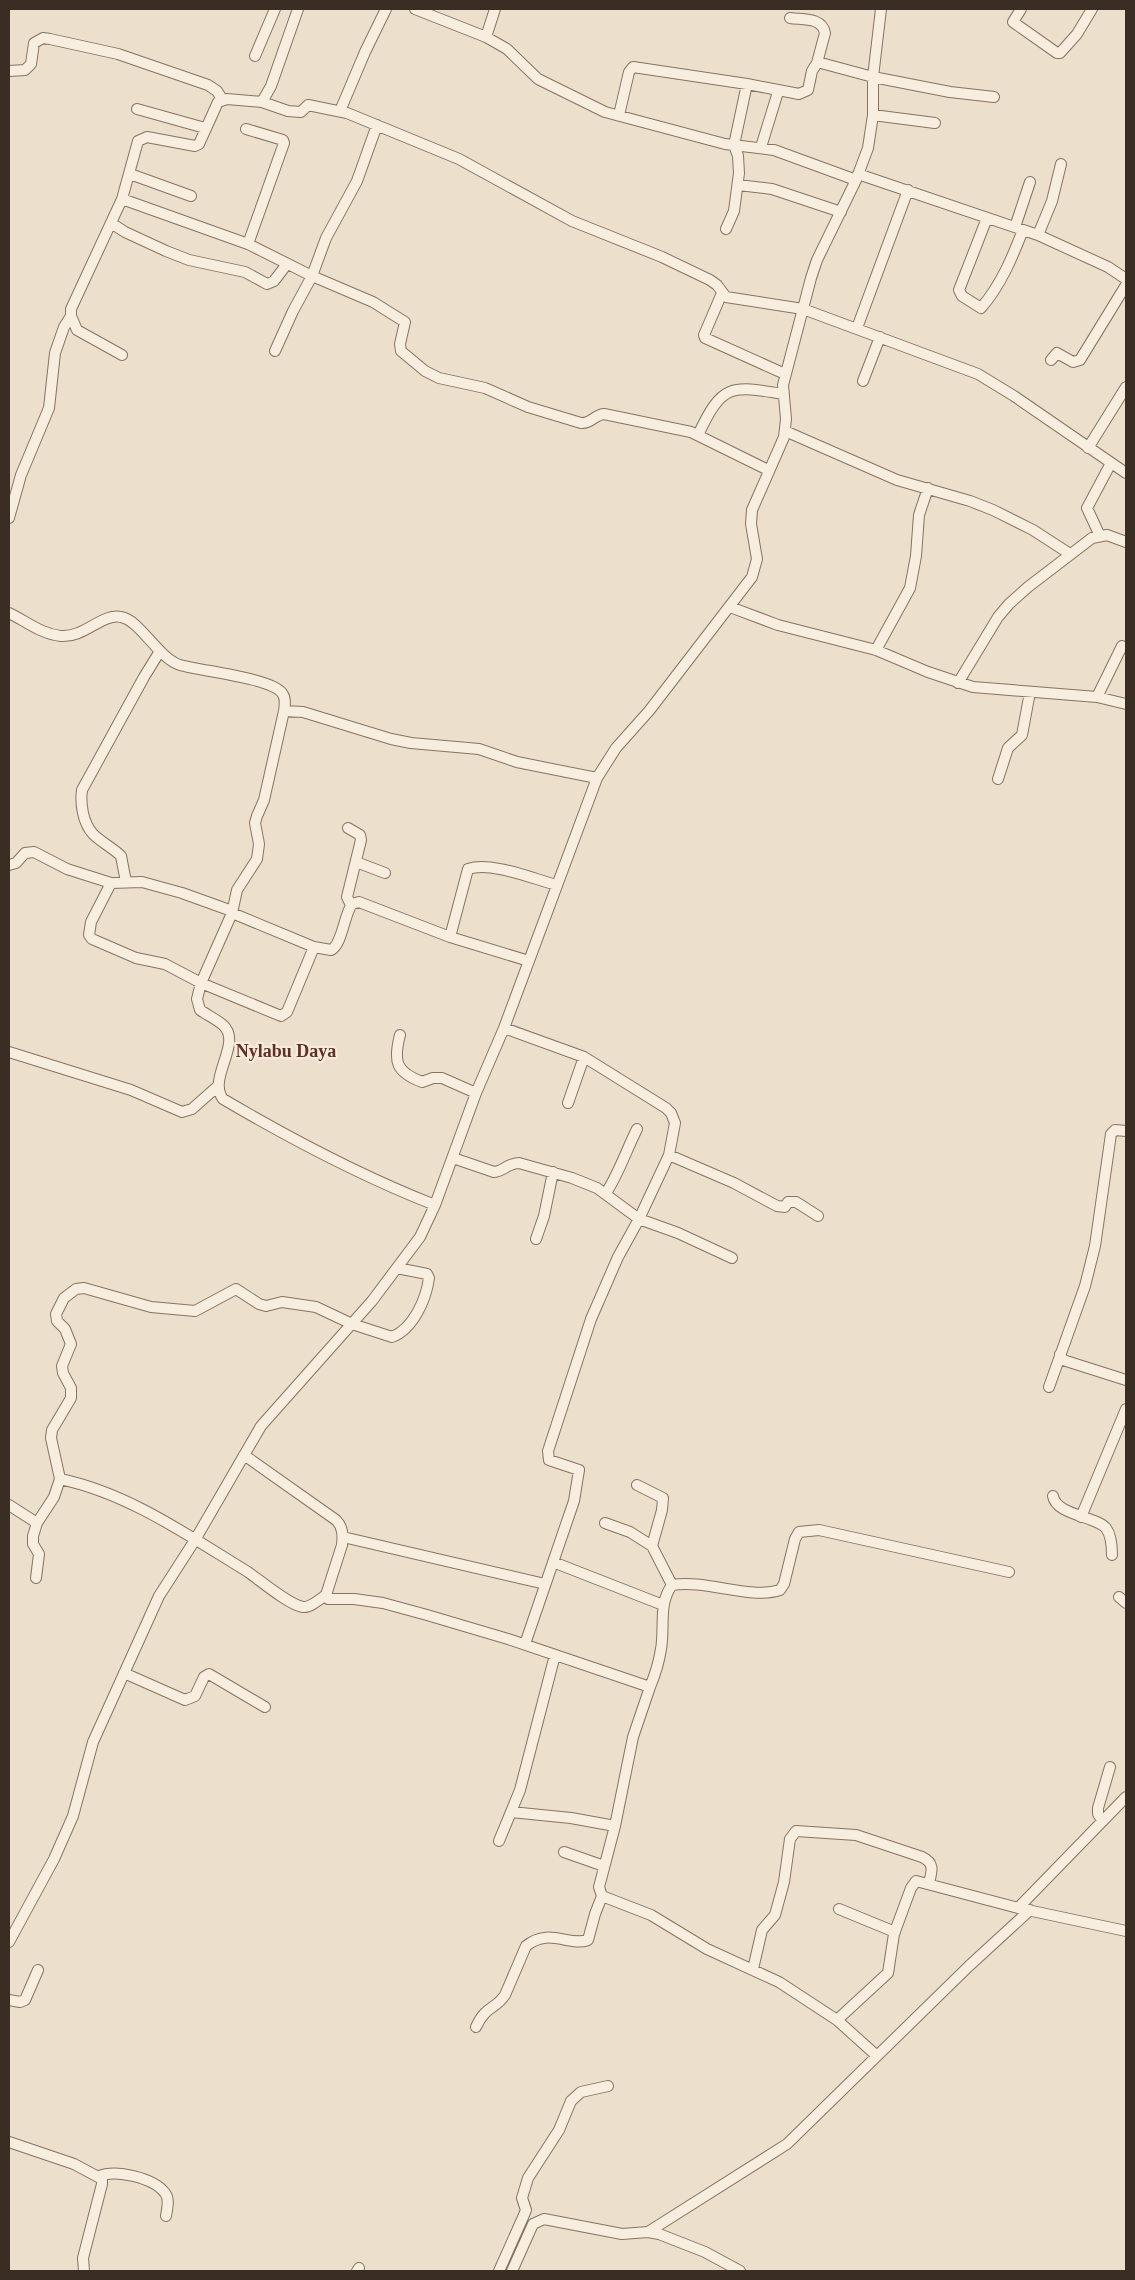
<svg xmlns="http://www.w3.org/2000/svg" width="1135" height="2280" font-family="'Times New Roman',serif">
  <rect width="100%" height="100%" fill="#ece0cc"/>
  <g fill="none" stroke-linecap="round" stroke-linejoin="round">
    <g stroke="#877361" stroke-width="12">
      <path id="minor" d="M415 9 486 37 507 49 538 79 605 112 725 144 774 150 856 180
        M1021 9 1013 22 1057 53H1060L1077 34 1092 9
        M790 18C803 20 822 17 825 33L817 63
        M486 37 495 9
        M255 56 275 9
        M9 71 25 70 31 64 34 43 43 38 50 39 118 54 208 85 217 91 222 99
        M262 102 288 111 301 112 308 105 347 113 459 159 572 221 662 257 710 280 717 285 726 297 803 309 978 374 1014 396 1126 473
        M137 109 205 128
        M340 111 365 52 386 9
        M619 115 629 72 633 67 747 84 799 94 808 90 812 71 817 63H821L873 77 950 92 994 97
        M873 115 935 123
        M246 129 283 140 284 143 248 244
        M761 147 778 92
        M130 174 191 196
        M858 174 1038 235 1108 267 1126 279
        M738 185 772 189 841 212
        M122 199 248 244 312 276 373 302 405 322 400 344 401 351 425 371 439 378 485 388 528 407 581 423C591 424 594 415 604 414L691 432 768 470
        M987 218 959 290 962 296 981 308C1001 285 1012 258 1023 230
        M111 223 125 232 166 251 189 260 245 272 267 284 274 281 287 264
        M1015 227 1030 182
        M726 229 734 211 739 173 738 156 734 145 747 84
        M1038 235 1052 201 1061 164
        M722 293 704 335 705 338 785 374
        M857 328 908 190
        M275 351 293 311 312 276 326 238 357 181 377 125
        M122 355 77 330 71 316V309L122 199 138 141 147 137 195 146 199 144 218 102 227 99 262 102 271 86 298 9
        M1051 360 1057 353 1073 362 1080 360 1126 285
        M863 381 880 337
        M785 431 897 480 970 501 993 510 1033 530 1070 554
        M698 435C722 384 730 385 783 394
        M1088 448 1126 387
        M9 518 21 475 49 408 55 353 64 327 71 316
        M1100 536 1087 508 1111 463
        M730 607 778 625 876 650 928 672 973 687 1097 697 1126 704
        M9 613C26 621 41 634 61 636 84 638 102 613 121 617 140 620 158 658 180 665 201 671 271 678 282 693 286 698 285 705 284 711L264 800 257 816 255 823 259 844 257 859 237 890 232 913 201 983 197 999 200 1010C207 1015 216 1019 223 1025 243 1043 207 1078 223 1099 291 1139 361 1176 435 1205
        M876 650 910 588 916 556 919 515 928 488
        M958 683 998 617 1009 604 1028 587 1092 538 1107 535 1126 542
        M1097 697 1122 646
        M284 711 303 712 391 739 411 743 479 749 517 762 597 778
        M998 779 1008 748 1022 735 1030 692
        M348 828 360 835 361 840 347 897 351 905
        M356 862 385 873
        M9 865 16 863 25 853 34 852 67 869 111 883 142 882 182 893 232 911
        M126 882 121 856C113 848 101 842 93 834 83 823 80 804 82 790L144 677 160 651
        M111 883 91 922 89 935 92 939 136 958 165 964 201 983 281 1016 287 1012 314 947
        M232 913 314 947 331 950C342 945 344 915 352 904L359 902 450 937 529 961
        M450 937 468 869C491 861 533 879 557 885
        M504 1028 584 1057 666 1108 671 1113 675 1123 669 1155 639 1219 618 1257 591 1319 548 1451 549 1460 579 1470 574 1501 525 1644
        M400 1035C393 1062 396 1072 422 1082L433 1078H442L476 1093
        M9 1052 131 1090 182 1112 192 1109 218 1086
        M568 1103 584 1057
        M669 1155 734 1183 777 1206 785 1207 788 1202H796L818 1216
        M453 1158 494 1172C504 1171 508 1163 519 1163L572 1178 597 1188 639 1219 678 1233 732 1258
        M606 1193C619 1173 626 1151 637 1129
        M536 1239 544 1216 553 1172
        M1060 1354 1063 1360 1126 1380
        M1049 1387 1085 1286 1095 1246 1111 1134 1115 1130 1126 1131
        M244 1455 336 1520C343 1527 343 1535 342 1545L326 1595 328 1599H354L383 1603 427 1615 508 1639 650 1687 633 1737 615 1826 599 1887 602 1896 651 1915 707 1949 779 1982 837 2020 888 1973 894 1934 911 1888 916 1881 1018 1908 1126 1931
        M60 1479C128 1493 189 1536 248 1572 261 1581 289 1605 303 1607 310 1608 320 1599 326 1595
        M637 1485 663 1498 662 1510 652 1546 672 1585
        M1053 1496C1056 1515 1095 1516 1106 1528 1111 1535 1112 1547 1112 1555
        M9 1505 37 1523 54 1497 60 1479 51 1438 52 1430 71 1398V1388L63 1373 62 1366 71 1344 65 1329 57 1321 56 1314 64 1298 76 1289 84 1288 151 1307 195 1311 236 1289 259 1304 266 1306 282 1302 316 1307 352 1324 392 1337C413 1329 426 1300 429 1278L427 1274 397 1268
        M1081 1517 1126 1409
        M605 1523 630 1532 652 1546
        M343 1537 545 1584
        M553 1562 663 1605
        M36 1578 39 1554 33 1544V1536L37 1523
        M1119 1597 1126 1603
        M124 1673 185 1700 195 1696 204 1677 209 1674 265 1707
        M650 1687C655 1675 659 1662 661 1649 665 1627 658 1604 672 1585 706 1579 749 1600 780 1590L784 1584 795 1539 799 1532 819 1530 1009 1572
        M511 1812 571 1818 615 1826
        M1103 1821 1098 1814V1808L1110 1767
        M499 1841 520 1790 555 1655
        M564 1852 604 1866
        M1018 1908 1126 1797
        M839 1909 895 1932
        M9 1942 54 1859 73 1816 93 1742 159 1596 195 1540 261 1426 372 1301 420 1237 435 1205 476 1093 504 1028 597 778 616 748 649 711 752 577 757 559 751 524 752 510 784 437 786 419 783 385 811 278 817 260 856 180 868 148 873 115V77L881 9
        M753 1969 762 1930 775 1915 784 1882 790 1839 796 1831 856 1835 922 1857C935 1863 932 1871 929 1883
        M9 2000 20 2002 25 2000 38 1970
        M837 2020 877 2056
        M476 2027C486 2005 495 2010 505 1995L526 1946C549 1927 569 1947 588 1940L595 1914 602 1896
        M9 2142 74 2164 102 2179V2184L83 2258 84 2271
        M99 2176C116 2169 154 2178 165 2193 170 2199 167 2209 166 2216
        M648 2232 787 2144 969 1966 1030 1910
        M357 2271 359 2268
        M499 2271 524 2215 526 2210 522 2198 528 2178 559 2130 571 2101 581 2092 608 2086
        M512 2271 533 2224 544 2219 622 2234 648 2232 659 2234 705 2252 740 2271"/>
    </g>
    <use href="#minor" stroke="#f7eedf" stroke-width="10"/>
  </g>
  <g text-anchor="middle" dominant-baseline="central" stroke-width="4.5" stroke-linejoin="round" paint-order="stroke">
    <g font-size="18" font-weight="bold" fill="#622f26" stroke="#f4ebdb">
      <text x="286" y="1051">Nylabu Daya</text>
    </g>
  </g>
  <rect width="1135" height="2280" fill="none" stroke="#3a2d23" stroke-width="20"/>
</svg>
